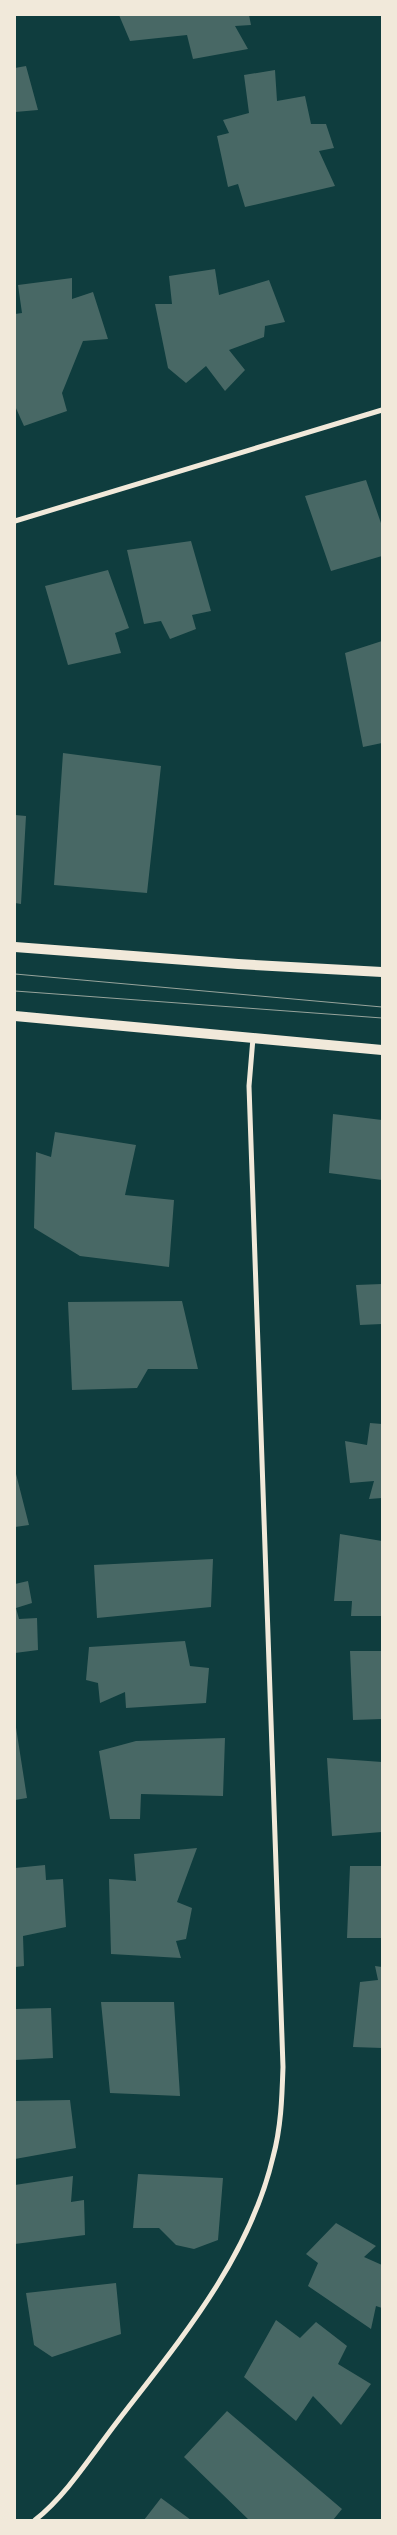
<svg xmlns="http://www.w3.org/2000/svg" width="397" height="2535" font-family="'Varela Round',sans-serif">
  <rect width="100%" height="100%" fill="#0f3d3e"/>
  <path fill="#486865" d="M119 15H249L251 25 235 26 248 49 193 59 187 35 130 41Z
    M26 66 38 110 15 112V68Z
    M275 70 277 101 305 96 311 124H326L334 148 319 151 335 186 245 207 238 184 228 187 217 136 229 133 223 120 249 113 244 75Z
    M215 269 219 295 269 280 285 322 265 326 264 337 229 350 245 370 225 391 206 366 186 383 168 368 155 304H172L169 276Z
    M72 278V299L93 292 108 339 83 341 62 393 67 411 24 426 15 406V314L22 313 18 285Z
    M366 480 382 526V556L331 571 305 496Z
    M191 541 211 611 192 615 196 629 170 639 161 621 144 624 127 550Z
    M108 570 129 628 115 633 121 653 68 665 45 586Z
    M382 641V743L363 747 345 653Z
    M63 753 161 766 147 893 54 885Z
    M15 815 26 816 21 904 15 903Z
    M333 1114 382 1120V1180L329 1173Z
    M55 1132 136 1145 125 1195 174 1200 169 1267 80 1256 34 1228 36 1152 51 1157Z
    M382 1284V1324L360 1325 356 1285Z
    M182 1301 198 1369H148L137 1388 72 1390 68 1302Z
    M370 1423 382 1424V1498L369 1499 374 1481 350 1483 345 1441 367 1445Z
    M15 1470 29 1525 15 1527Z
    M340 1534 382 1541V1616H351L352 1601H334Z
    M213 1559 211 1607 97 1618 94 1565Z
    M28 1581 32 1603 16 1608 19 1619 37 1618 38 1650 15 1653V1584Z
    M185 1641 190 1666 209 1668 206 1703 126 1708 125 1692 100 1703 98 1683 86 1680 89 1647Z
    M350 1651H382V1719L353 1720Z
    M15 1721 27 1798 15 1800Z
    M225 1738 223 1796 141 1794 140 1819H110L99 1751 136 1741Z
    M327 1758 382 1762V1832L332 1836Z
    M197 1848 177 1902 192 1908 186 1939 176 1941 181 1958 111 1954 109 1879 136 1881 134 1854Z
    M45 1865 46 1880 63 1879 66 1927 23 1936 24 1966 15 1967V1868Z
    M350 1866H382V1938H347Z
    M375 1966 382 1967V2048L353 2047 360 1982 378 1980Z
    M101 2002H174L180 2096 110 2093Z
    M51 2008 53 2058 15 2060V2009Z
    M70 2100 76 2148 15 2159V2101Z
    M138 2174 223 2178 218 2240 194 2249 176 2245 159 2228H133Z
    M73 2176 71 2202 84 2200 85 2235 15 2244V2185Z
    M336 2223 376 2246 364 2257 382 2265V2308L376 2306 371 2329 308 2286 318 2263 306 2254Z
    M116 2283 121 2334 52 2357 34 2345 26 2293Z
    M276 2320 300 2338 316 2322 347 2346 338 2364 371 2384 341 2425 313 2396 296 2421 244 2377Z
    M227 2411 342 2509 333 2520H249L184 2457Z
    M161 2498 191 2520H144Z"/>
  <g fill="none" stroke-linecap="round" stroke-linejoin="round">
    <path stroke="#f1e9da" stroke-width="5" d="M15 521 382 410
      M35 2520C66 2496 93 2453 117 2422 180 2340 249 2259 273 2157 281 2128 282 2098 283 2067L249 1086 253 1038"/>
    <path stroke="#f1e9da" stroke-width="10" d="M15 947 238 964 382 972
      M15 1016 382 1050"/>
    <path stroke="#97a49c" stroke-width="1" d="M15 974 382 1007
      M15 991 382 1018"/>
  </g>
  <rect width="397" height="2535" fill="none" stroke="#f1e9da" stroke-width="32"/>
</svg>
